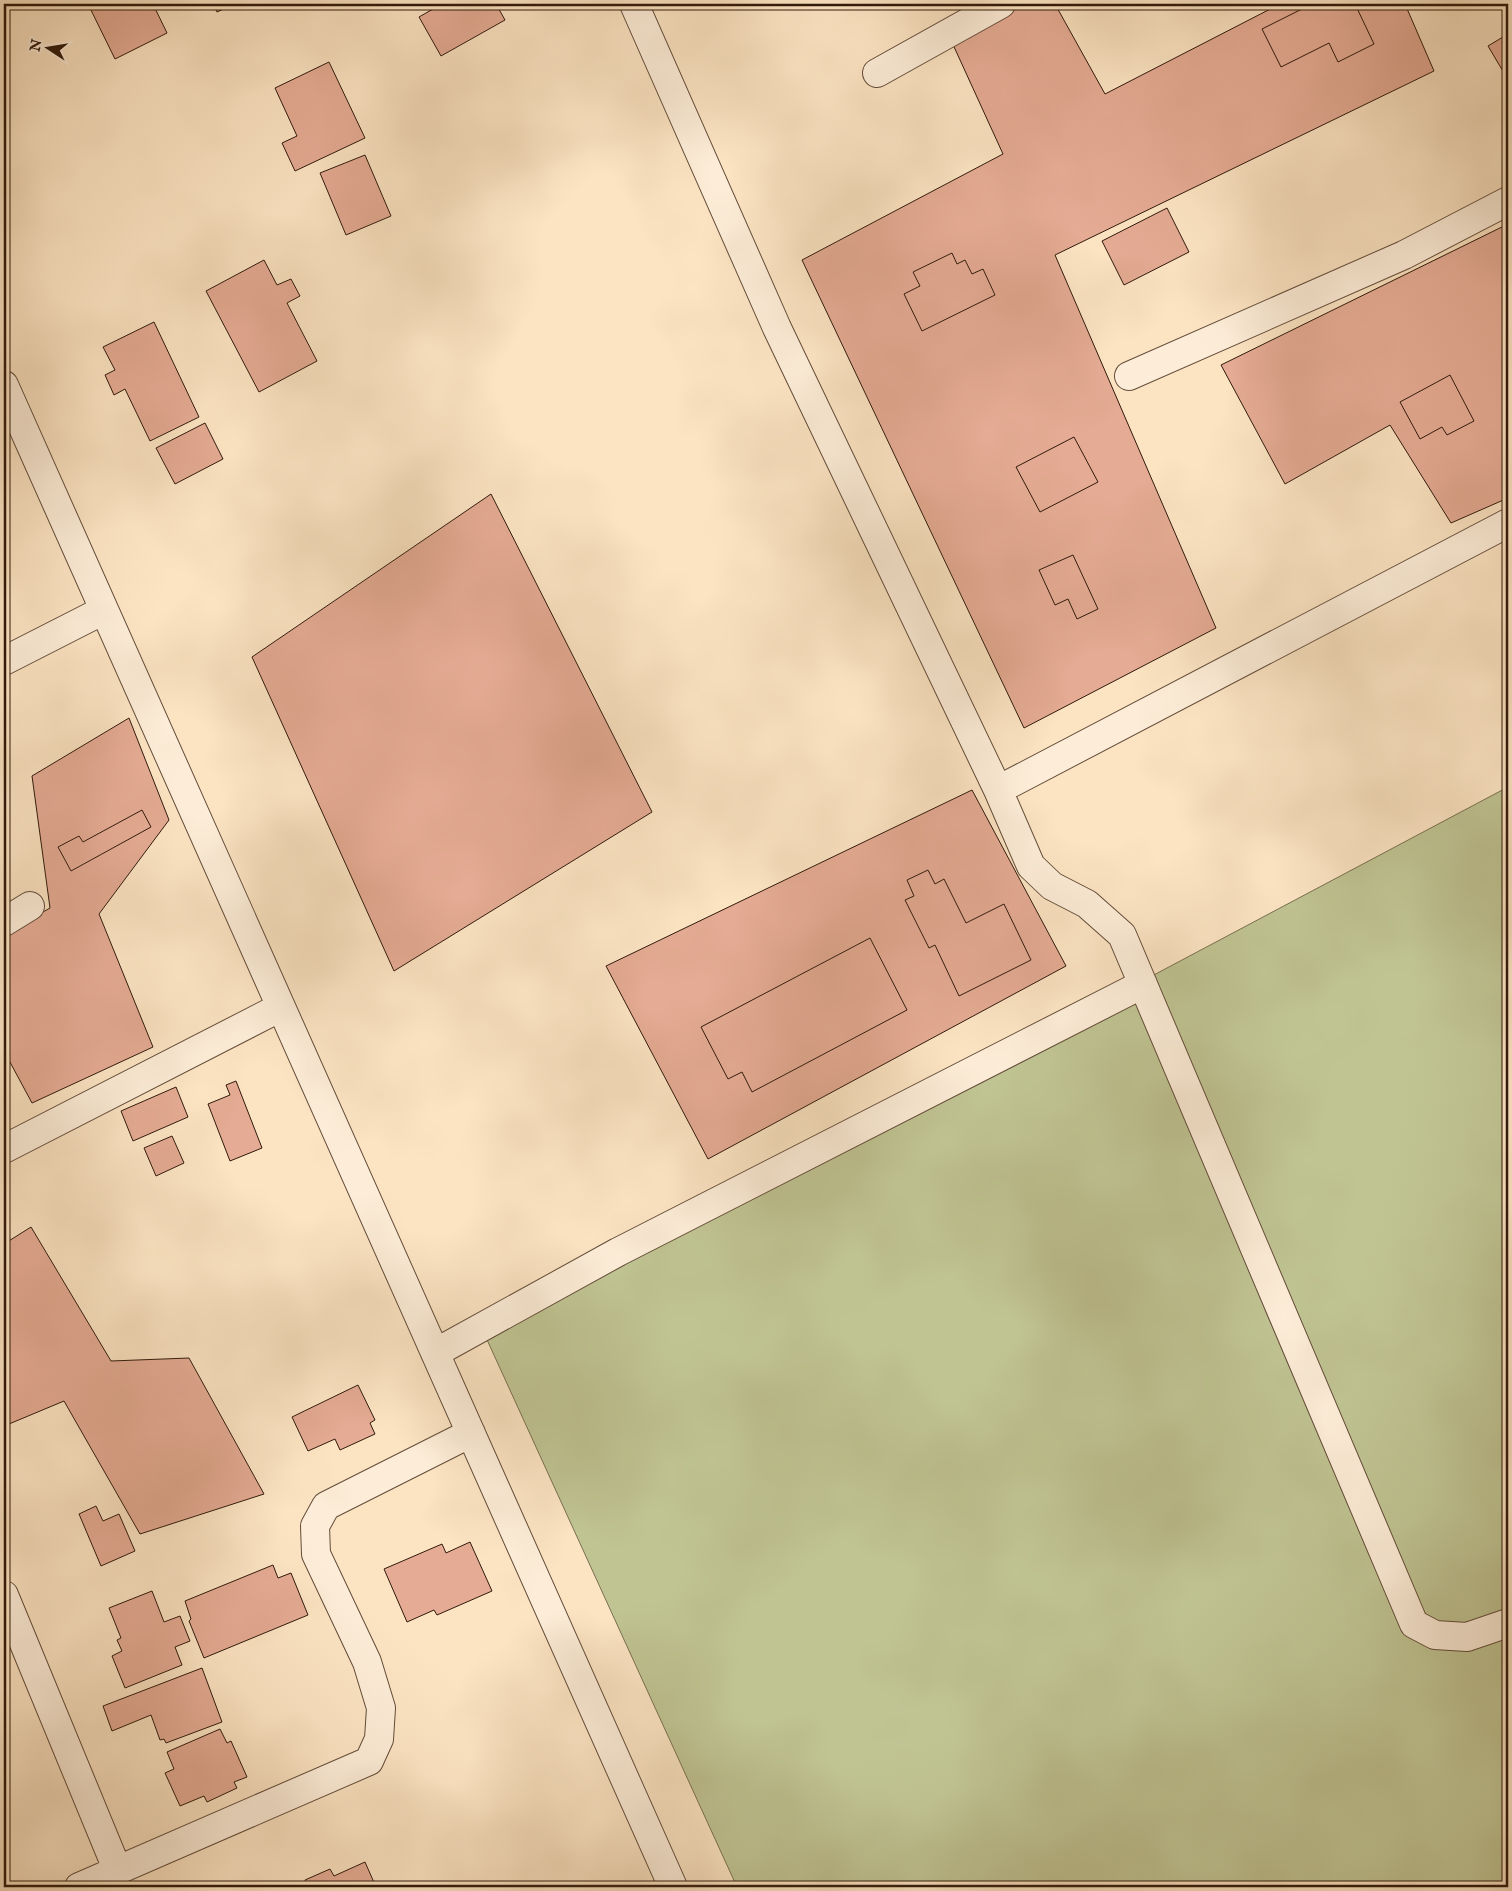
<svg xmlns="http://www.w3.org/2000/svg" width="1512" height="1891" font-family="'IM FELL English',serif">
  <rect width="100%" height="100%" fill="#fce4c3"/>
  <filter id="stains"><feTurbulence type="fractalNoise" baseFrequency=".004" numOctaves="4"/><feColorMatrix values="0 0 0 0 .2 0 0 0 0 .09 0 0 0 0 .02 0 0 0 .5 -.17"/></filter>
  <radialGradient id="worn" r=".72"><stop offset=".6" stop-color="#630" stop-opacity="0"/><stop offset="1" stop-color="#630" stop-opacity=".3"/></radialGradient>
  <path fill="#c0c493" stroke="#786f4f" d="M1508 787V1887H737L483 1331Z"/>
  <path fill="#e5ab94" stroke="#301a0b" d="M88 4H153L167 33 115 59Z
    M213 4H235L217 12Z
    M442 4H496L505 20 441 56 419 17Z
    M1025 4H1055L1105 94 1280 4H1405L1434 71 1055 255 1216 628 1024 728 802 260 1003 154 950 38Z
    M1312 4H1355L1374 44 1338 62 1329 43 1281 67 1262 29Z
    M1508 34V71L1504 73 1488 46Z
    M329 62 365 138 295 171 282 143 297 136 275 88Z
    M365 155 391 216 346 235 320 173Z
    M1167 208 1189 252 1124 285 1102 241Z
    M1508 224V498L1451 523 1390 425 1285 484 1221 365Z
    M952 253 957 264 965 260 972 274 983 269 995 295 922 331 904 294 920 286 913 272Z
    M264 260 277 285 291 279 300 296 287 303 317 361 259 392 206 291Z
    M154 322 199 417 150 441 125 389 114 395 105 375 115 370 103 347Z
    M1450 375 1474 421 1447 435 1442 427 1420 439 1400 402Z
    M205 423 223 459 175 484 156 448Z
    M1074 437 1098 482 1040 512 1016 467Z
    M491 494 652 812 394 971 252 657Z
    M1073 555 1098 609 1077 619 1068 599 1055 605 1039 570Z
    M129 718 169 820 99 914 153 1047 32 1103 4 1051V934L50 908 32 776Z
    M972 790 1066 966 708 1159 606 966Z
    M142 810 151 827 71 871 58 847 79 836 83 842Z
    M928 870 935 884 944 879 966 923 1004 904 1031 960 959 996 935 945 929 948 905 900 914 896 907 880Z
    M870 938 907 1010 752 1092 742 1072 728 1079 701 1027Z
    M236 1081 262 1148 230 1161 208 1104 230 1095 226 1085Z
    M176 1087 188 1117 133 1141 121 1111Z
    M172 1136 184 1163 156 1176 144 1148Z
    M31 1227 111 1361 189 1358 264 1494 140 1534 64 1401 9 1424 4 1417V1244Z
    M358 1385 375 1420 370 1423 375 1434 340 1450 335 1439 308 1451 292 1417Z
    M96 1506 103 1521 119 1514 135 1551 101 1566 79 1514Z
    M470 1542 492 1591 437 1615 434 1610 407 1622 384 1569 442 1544 446 1553Z
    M273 1565 278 1578 291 1573 308 1615 204 1658 189 1621 191 1619 185 1601Z
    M152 1591 164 1622 180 1616 190 1641 175 1647 182 1665 125 1688 112 1656 122 1651 117 1640 121 1638 109 1608Z
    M202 1668 222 1722 166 1743 164 1739 160 1740 151 1715 112 1731 103 1706Z
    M220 1729 227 1743 231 1741 247 1777 234 1782 237 1788 207 1802 204 1796 180 1806 165 1773 174 1769 167 1752Z
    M365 1862 376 1887H308L305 1880 330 1869 334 1876Z"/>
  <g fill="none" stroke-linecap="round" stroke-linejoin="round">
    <g stroke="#634c39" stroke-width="30">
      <path id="minor" d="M634 4 777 328 998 790 1031 866 1052 886 1087 904 1122 935 1414 1624 1435 1635 1467 1637 1508 1623
        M877 73 1001 4
        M1129 376 1404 255 1508 201
        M4 385 673 1887
        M4 661 104 610
        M998 790 1508 523
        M4 922 30 906
        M4 1149 281 1007
        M435 1353 618 1252 1143 984
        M4 1595 117 1869
        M79 1887 369 1761 379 1739 381 1708 367 1662 316 1554 315 1526 326 1506 471 1433"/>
    </g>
    <use href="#minor" stroke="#fdedd8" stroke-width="28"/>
  </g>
  <rect width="1512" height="1891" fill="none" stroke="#fce4c3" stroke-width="20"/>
  <rect x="5" y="5" width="1502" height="1881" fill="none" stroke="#301a0b" stroke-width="2.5"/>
  <rect x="10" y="10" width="1492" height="1871" fill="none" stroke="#301a0b"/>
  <g transform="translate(48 48) rotate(282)" stroke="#fdedd8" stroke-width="4" paint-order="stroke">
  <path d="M0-4L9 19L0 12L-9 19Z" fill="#301a0b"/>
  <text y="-8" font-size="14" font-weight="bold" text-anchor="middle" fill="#301a0b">N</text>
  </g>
  <rect width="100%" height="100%" filter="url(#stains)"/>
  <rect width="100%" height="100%" fill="url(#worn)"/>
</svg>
